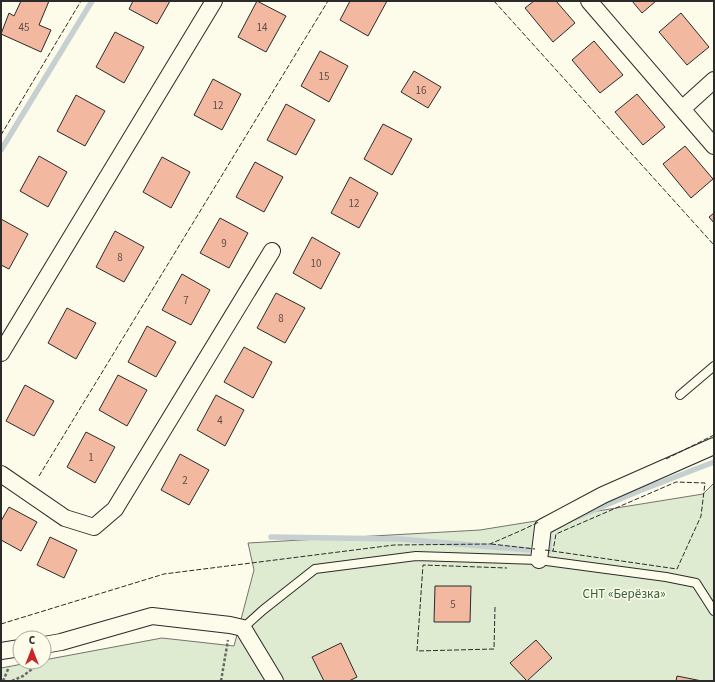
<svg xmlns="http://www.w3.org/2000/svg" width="715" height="682" font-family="'Source Sans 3',sans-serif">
  <rect width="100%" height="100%" fill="#fdfbea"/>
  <path fill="#deebd1" stroke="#74746e" d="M714 483V681H1V668L33 662H44V660L162 638 234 646 254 570 248 543 480 530 703 494Z"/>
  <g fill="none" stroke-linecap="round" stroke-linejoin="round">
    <path stroke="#c7d0d0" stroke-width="5.5" d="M1 150 92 1
      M575 518 639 491 714 462
      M271 537 400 539 529 550
      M549 551V538"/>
  </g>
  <path fill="#f2b8a0" stroke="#2b2b2b" d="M21 1H49L39 25 51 30 41 52 1 34 9 13 14 16Z
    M133 1H170L157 24 129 9Z
    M257 1 286 16 266 52 238 37Z
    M350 1H387L368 36 340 20Z
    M534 1H556L575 23 553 42 525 8Z
    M632 1H656L642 13Z
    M681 13 709 47 687 65 659 32Z
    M115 32 144 47 124 83 96 67Z
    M594 41 623 75 600 93 572 60Z
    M320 51 348 66 329 102 301 86Z
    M414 71 441 87 428 108 401 92Z
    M213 79 241 94 222 130 194 115Z
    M637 94 665 127 643 145 615 112Z
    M76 95 105 111 85 146 57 131Z
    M286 104 315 120 296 155 267 140Z
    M383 124 412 139 392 175 364 159Z
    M685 146 713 179 691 198 663 164Z
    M39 156 67 172 48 207 20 191Z
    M162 157 190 172 171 208 143 192Z
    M255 162 283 177 264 212 236 197Z
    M350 177 378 193 359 228 331 213Z
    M714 213V223L709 217Z
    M220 218 248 233 229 268 200 253Z
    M1 219 28 234 9 269 1 265Z
    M115 231 144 247 124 282 96 267Z
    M312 237 340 253 321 289 293 273Z
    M182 274 210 290 191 325 162 310Z
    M276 293 305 308 285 343 257 328Z
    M67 308 96 323 76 359 48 343Z
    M147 326 176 342 156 377 128 362Z
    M244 347 272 362 253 398 224 382Z
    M118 375 147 390 127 426 99 410Z
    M25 385 54 401 34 436 6 421Z
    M216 395 244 410 225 446 197 430Z
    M86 432 115 447 95 483 67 467Z
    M180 454 209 470 189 505 161 490Z
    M9 507 37 522 21 551 1 540V521Z
    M50 537 77 550 64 578 37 565Z
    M435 586H471L470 622H434Z
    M536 640 552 658 527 681 510 663Z
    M341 643 357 677 349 681H324L312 657Z
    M677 676 702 681H676Z"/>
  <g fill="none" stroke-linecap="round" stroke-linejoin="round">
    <g stroke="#2b2b2b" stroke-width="10">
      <path id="service" d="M680 395 714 366
        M243 628 263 610 315 569 416 556 539 560 666 577 696 583 714 611"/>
    </g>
    <g stroke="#2b2b2b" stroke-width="18">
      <path id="minor" d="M589 1 714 146
        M682 109 714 80
        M1 353 214 1
        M1 474 65 518 94 527 115 509 272 251
        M539 560 543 527 603 495 714 446
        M44 645 61 642 152 616 230 625 243 628 275 681
        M1 651 20 648"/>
    </g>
    <path stroke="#6a6964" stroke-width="2.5" stroke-dasharray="3 2" stroke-linecap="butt" d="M3 681 9 667
      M12 681 23 676 41 662
      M221 681 228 640"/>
    <use href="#service" stroke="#fdfbea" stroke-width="8"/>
    <use href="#minor" stroke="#fdfbea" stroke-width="16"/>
    <path stroke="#2b2b2b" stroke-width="1" stroke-dasharray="5 2" stroke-linecap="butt" d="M494 1 714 245
      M1 135 81 1
      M666 459 714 435
      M39 476 328 1
      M491 544 535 549
      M545 550 677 569 701 516 705 483 676 482 556 534 553 551
      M495 607 494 649 417 651 423 565 507 568
      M1 624 164 574 394 545 490 544 520 531 539 522"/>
  </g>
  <g text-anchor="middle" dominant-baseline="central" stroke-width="3" stroke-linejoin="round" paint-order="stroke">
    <g font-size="11" fill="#5d4e48">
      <text x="24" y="27">45</text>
      <text x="262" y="27">14</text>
      <text x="324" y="76">15</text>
      <text x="421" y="90">16</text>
      <text x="218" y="105">12</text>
      <text x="354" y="203">12</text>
      <text x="224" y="243">9</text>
      <text x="120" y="257">8</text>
      <text x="316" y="263">10</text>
      <text x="186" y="300">7</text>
      <text x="281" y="318">8</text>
      <text x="220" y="420">4</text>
      <text x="91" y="457">1</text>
      <text x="185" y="480">2</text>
      <text x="453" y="604">5</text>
    </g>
    <g font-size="13" fill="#34623c" stroke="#fdfbea">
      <text x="624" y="594">СНТ «Берёзка»</text>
    </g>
  </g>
  <rect width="715" height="682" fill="none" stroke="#2b2b2b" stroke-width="4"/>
  <g transform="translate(32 650)"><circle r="19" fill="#fdfbea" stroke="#a9a89e"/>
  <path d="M0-3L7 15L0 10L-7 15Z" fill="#c62828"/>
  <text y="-6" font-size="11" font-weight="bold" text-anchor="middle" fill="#2b2b2b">С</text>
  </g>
</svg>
